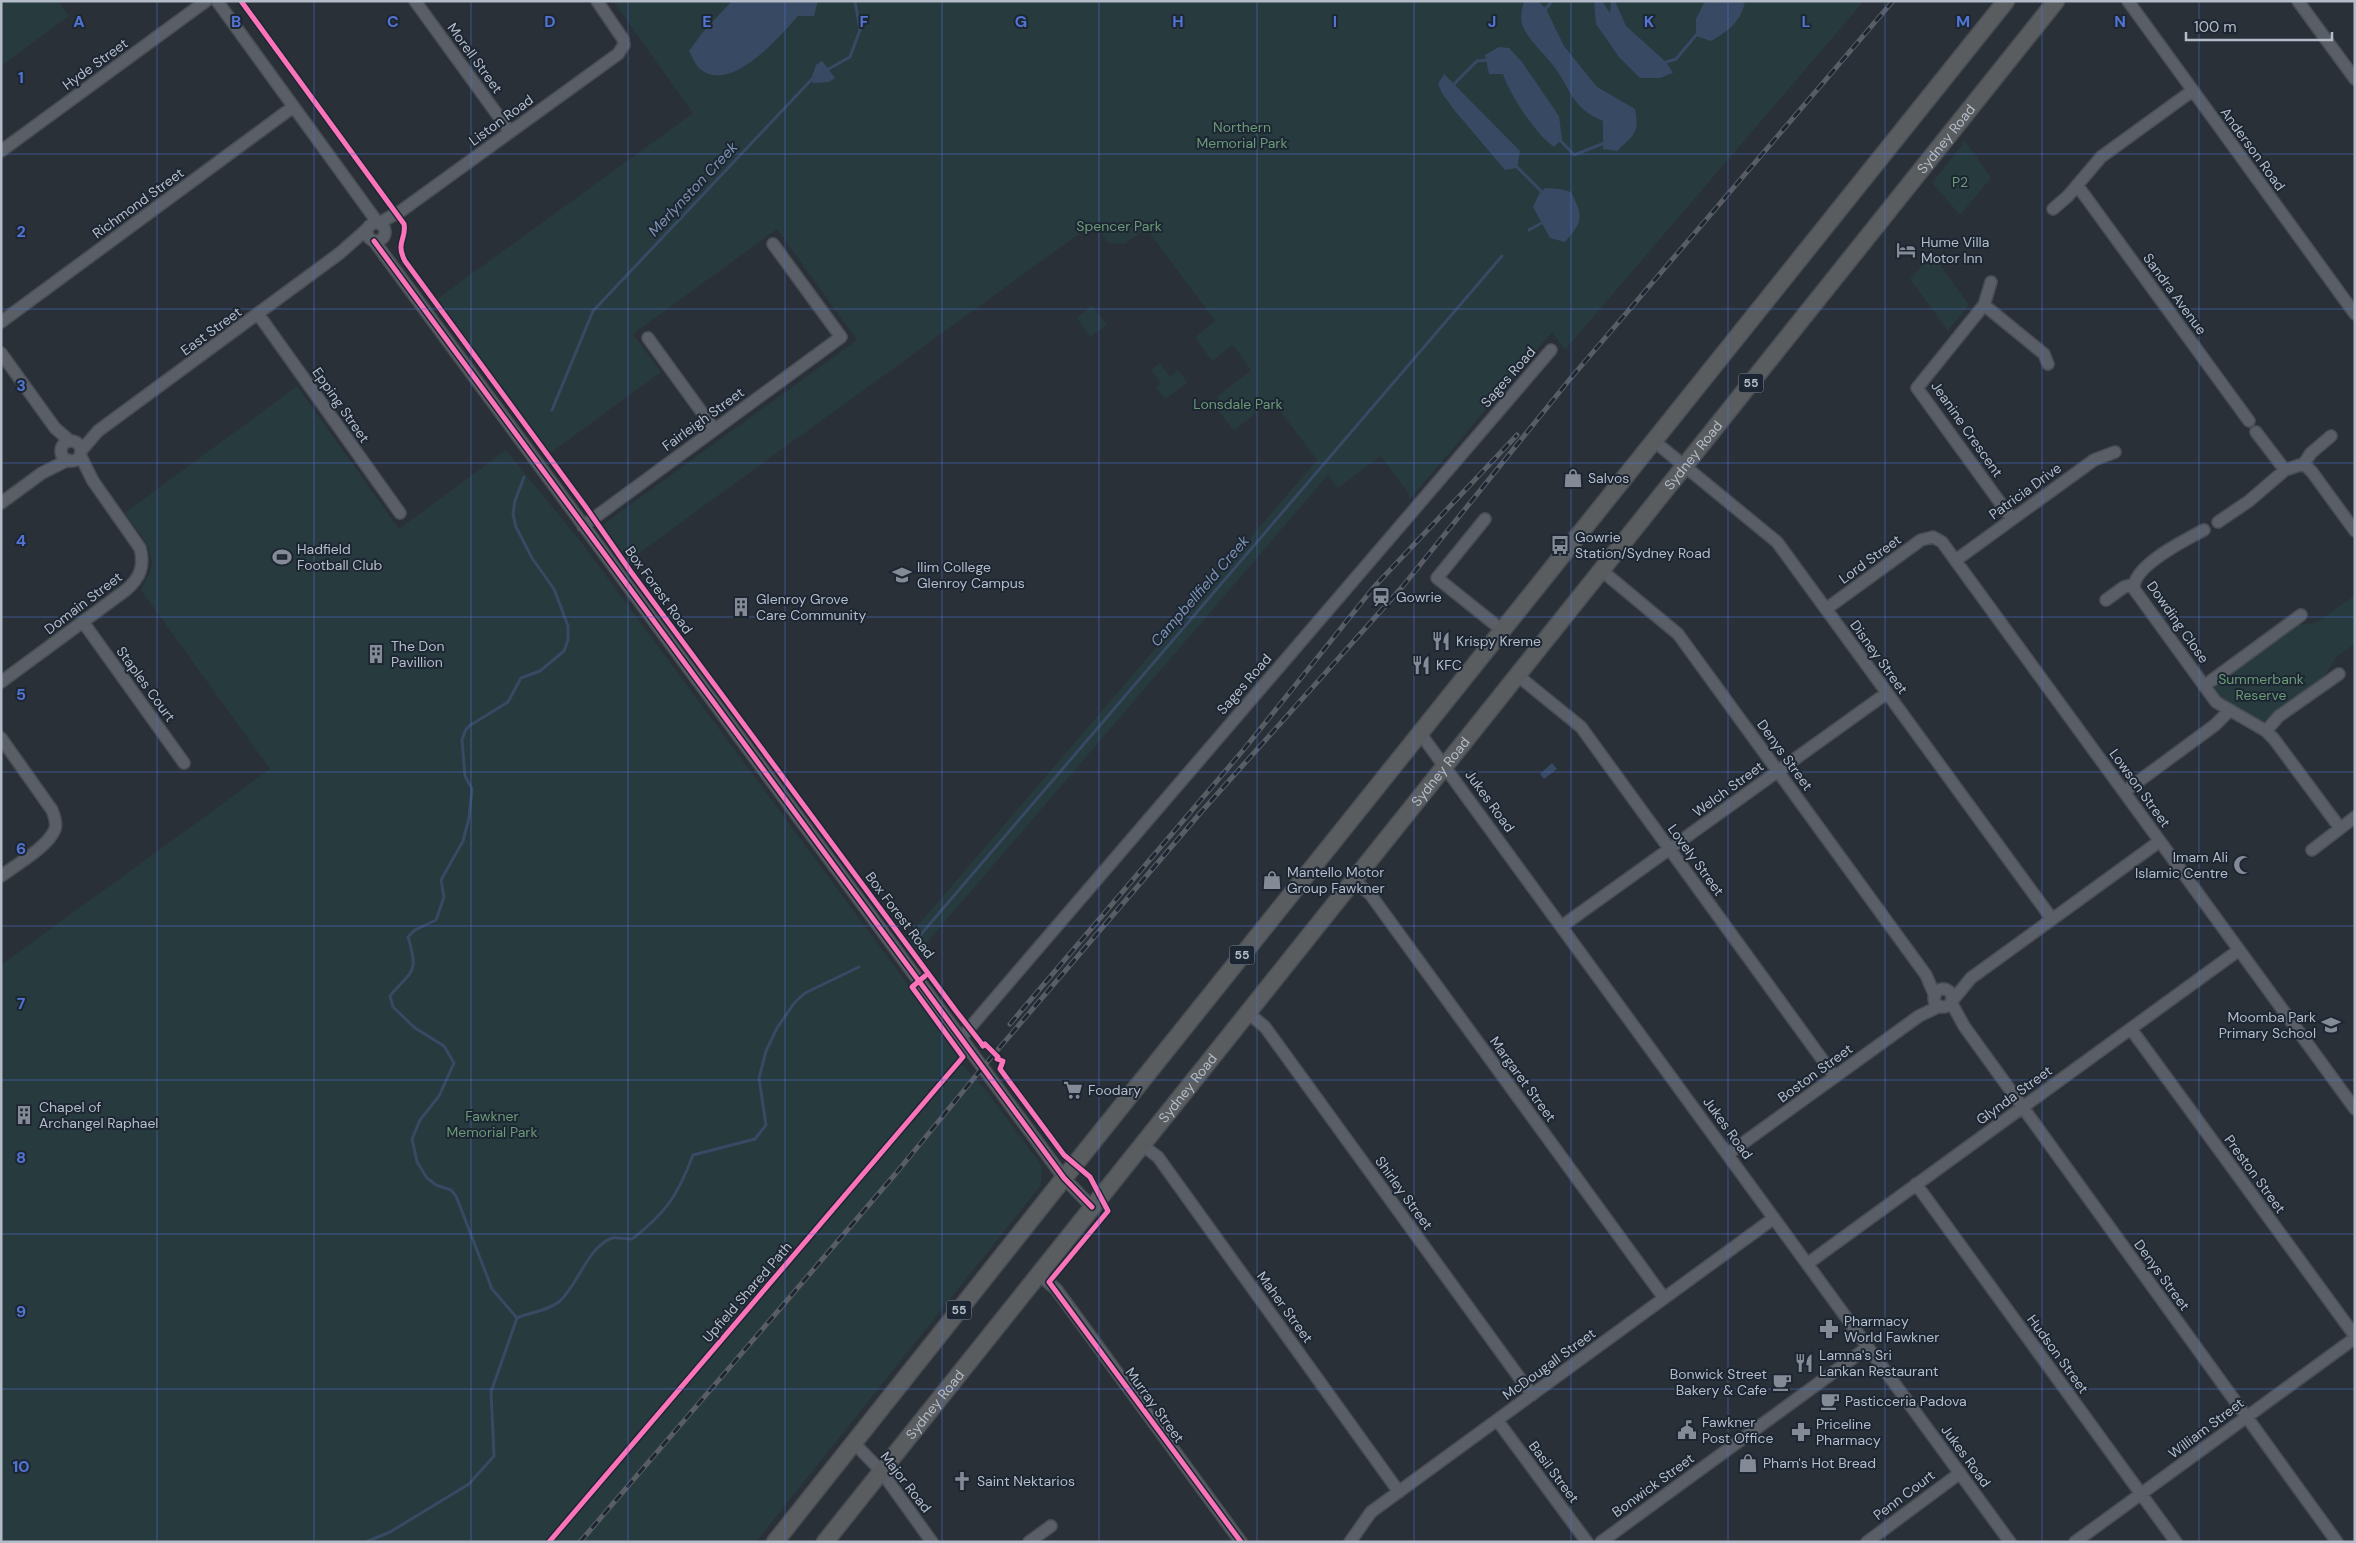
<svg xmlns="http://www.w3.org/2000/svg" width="2356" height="1543" font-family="'DM Sans',sans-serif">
  <rect width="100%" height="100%" fill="#2a3038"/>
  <path fill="#273a3e" d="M1 1H58L69 16 1 66Z
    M613 1H1864L1565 350 1552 332 1409 500V494L1381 456 1338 488 1328 475 918 953 907 938 1317 460 1272 400 1234 431 1217 409 1218 396 1251 370 1233 345 1212 361 1195 337 1215 321 1146 228 1125 244 1108 243 1094 223 628 561 601 526 857 340 777 229 633 334 661 372 549 454 437 299 693 113Z
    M1965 141 1991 178 1960 215 1932 183Z
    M1932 254 1969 305 1948 331 1910 279Z
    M1092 305 1107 325 1090 337 1077 318Z
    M1160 363 1170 377 1178 370 1187 382 1166 399 1156 388 1161 383 1151 370Z
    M297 386 399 529 506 450 581 542 960 1055 957 1059 985 1089 1039 1162 1042 1167 1041 1185 756 1542H1V965L270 769 141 590C144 583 149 576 151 569 156 550 135 527 125 513Z
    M2355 595V644L2337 656 2321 681 2270 722 2261 724C2245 715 2215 705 2214 685L2293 625 2316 623Z"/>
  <path fill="#384963" d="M732 1H818L814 16H798C779 37 730 96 699 68 695 64 692 56 689 51L703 32Z
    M1524 1H1538L1546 9 1564 46 1597 87 1635 109C1640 134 1634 134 1617 151L1603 149V121C1571 108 1571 88 1552 64 1544 54 1532 43 1525 31 1519 21 1521 12 1524 1Z
    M1594 1H1602L1610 13 1611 1H1615L1626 26 1666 62 1673 73 1660 78H1640L1619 57 1596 24Z
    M1705 1H1745C1742 21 1727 32 1711 41L1696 36V19Z
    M1499 47 1509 48 1522 62 1559 116 1562 139 1554 147C1536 135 1510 95 1503 74H1489L1485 55Z
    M822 61 835 78 829 82 813 83 811 79 816 65Z
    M1444 74 1520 151 1517 168 1505 170 1455 111 1442 93 1438 84Z
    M1545 188 1560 189 1571 192C1584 218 1583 221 1565 242L1550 238 1533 207 1539 194Z
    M1552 763 1557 769 1544 779 1540 774Z"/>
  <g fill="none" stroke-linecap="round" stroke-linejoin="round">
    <path stroke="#384963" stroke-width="3" d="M1545 10 1552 1
      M1663 63 1676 59 1697 34
      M825 71 850 57 860 30 855 1
      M1454 88V84L1477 61 1489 60
      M1558 138 1574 155 1607 142
      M1515 165 1544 194
      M1529 230 1545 221
      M552 410 593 311 813 78
      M916 940 1502 256
      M517 1318C531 1312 548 1311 560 1301 579 1283 587 1248 612 1238 617 1237 626 1239 632 1239 666 1213 678 1195 693 1155L755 1139 766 1125 759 1078 766 1051 777 1028 795 1002 805 993 859 967
      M366 1542 390 1532 469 1484 494 1456 491 1392 517 1318 492 1289 456 1196 451 1190 436 1185 427 1178 417 1162 412 1139 420 1120 439 1096 454 1063 444 1046 415 1028 393 1007 390 996C413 969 419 973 408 937L415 930 436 920 444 897 441 880 463 841 469 818 472 789 465 776 462 740 465 731 469 726 508 702 521 678 540 671 564 651 568 640V626L554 589 532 558 516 527 513 514 515 501 524 477"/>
    <g stroke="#484c53" stroke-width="14">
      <path id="minor" d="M217 1 378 223
        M415 1 510 132
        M2128 1 2355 314
        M2298 1 2355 79
        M1 151 206 1
        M2077 185 2249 421
        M2053 209 2068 196 2101 157 2192 91
        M367 232a9 9 0 1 1 18 0a9 9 0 1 1-18 0Z
        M379 223 401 211 618 54 624 45 623 39 597 1
        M374 241 1064 1178 1092 1207
        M1991 282 1984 305 1917 388 2012 519
        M1984 305 2038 349 2044 354 2048 364
        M258 314 400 513
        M1 322 293 107
        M648 338 714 429
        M1 353 55 428 70 441
        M2256 432 2285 470
        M1654 441 1777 542 2052 919
        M61 451a10 10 0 1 1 20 0a10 10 0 1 1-20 0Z
        M81 451 98 431 340 253 367 229
        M2303 465 2311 453 2331 436
        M1 503 42 473 68 460
        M1485 519 1437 578 1502 630
        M2218 522 2249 501 2285 470 2300 465 2306 466 2312 472 2355 531
        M583 526 841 337 773 244
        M2204 530C2185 540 2132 566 2134 589L2216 702 2266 731 2274 739 2340 828
        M1956 560 2094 460 2115 452
        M1601 570 1678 634 1926 975 1935 996
        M2106 600 2124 587 2134 584
        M1826 609 1921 540 1933 537 1942 542 2355 1109
        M83 622 184 763
        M1517 675 1581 727 1835 1077
        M1 682 126 590C140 578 145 566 140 548L93 481 80 455
        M2204 686 2301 615
        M2266 731 2279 716 2339 674
        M1420 733 2010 1542
        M1 738 52 810C54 815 57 823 55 829 49 846 16 865 1 876
        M2124 792 2215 725 2229 711
        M2312 850 2355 817
        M1353 880 1370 894 1664 1298
        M1562 926 1887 693
        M1934 998a9 9 0 1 1 18 0a9 9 0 1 1-18 0Z
        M1952 1001 1971 978 2160 841
        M1951 1002 1964 1026 2337 1542
        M1247 1012 1265 1027 1532 1395
        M2131 1029 2355 1336
        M961 1038 1551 350
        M1142 1145 1158 1157 1399 1492
        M1728 1154 1919 1016 1940 1006
        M1916 1184 2176 1542
        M1807 1264 2239 950
        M1038 1274 1056 1289 1241 1542
        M1497 1420 1587 1542
        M854 1443 881 1471 932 1542
        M1029 1542 1051 1526
        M1350 1542 1371 1512 1774 1218
        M1601 1542 1868 1347
        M1867 1542 1960 1473
        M2075 1542 2355 1338"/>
    </g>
    <g stroke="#474c53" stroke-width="19">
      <g id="highway">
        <path d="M775 1542 1064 1178 2006 1"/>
        <path id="s1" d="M825 1542 2056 1"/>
      </g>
    </g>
    <use href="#minor" stroke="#5a5e66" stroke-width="11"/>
    <use href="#highway" stroke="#5a5d60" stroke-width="16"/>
    <g stroke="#595d64" stroke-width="5">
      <path id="rail" d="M1010 1024 1245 748 1374 587 1517 435
        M580 1542 897 1172 983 1067 1202 811 1403 586 1570 379 1893 1"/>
    </g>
    <use href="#rail" stroke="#1d2633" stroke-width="3" stroke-dasharray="9" stroke-linecap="butt"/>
    <g stroke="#1d2633" stroke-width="8">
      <path id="cycleway" d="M241 1 404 224C407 239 395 242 405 261L585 506 631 572 956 1011 981 1043 983 1046 985 1044 998 1057 997 1059 1003 1061 1000 1069 1064 1155 1090 1177 1108 1211 1049 1282 1241 1542
        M374 241 1064 1178 1092 1207
        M549 1542 963 1057 912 987 925 976"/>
    </g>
    <use href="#cycleway" stroke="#fb73b8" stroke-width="5"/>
  </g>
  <path fill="none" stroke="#5274d3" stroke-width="1" stroke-opacity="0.55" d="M157 1V1542M314 1V1542M471 1V1542M628 1V1542M785 1V1542M942 1V1542M1099 1V1542M1257 1V1542M1414 1V1542M1571 1V1542M1728 1V1542M1885 1V1542M2042 1V1542M2199 1V1542M1 154H2355M1 309H2355M1 463H2355M1 617H2355M1 772H2355M1 926H2355M1 1080H2355M1 1234H2355M1 1389H2355"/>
  <defs>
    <g id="hotel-bare" transform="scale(1.5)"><path d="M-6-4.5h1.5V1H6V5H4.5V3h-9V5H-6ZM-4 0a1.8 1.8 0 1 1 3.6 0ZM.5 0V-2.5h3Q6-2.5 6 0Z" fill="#848b96" stroke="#1d2633" stroke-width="2.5" paint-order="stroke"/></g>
    <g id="shop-bare" transform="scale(1.5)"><path d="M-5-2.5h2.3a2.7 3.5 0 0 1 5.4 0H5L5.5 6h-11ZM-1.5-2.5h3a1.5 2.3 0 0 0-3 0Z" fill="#848b96" stroke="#1d2633" stroke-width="2.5" paint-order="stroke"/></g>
    <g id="bus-bare" transform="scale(1.5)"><path d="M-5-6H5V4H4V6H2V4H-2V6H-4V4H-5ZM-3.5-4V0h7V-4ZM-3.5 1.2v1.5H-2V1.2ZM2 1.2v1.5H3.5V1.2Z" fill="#848b96" stroke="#1d2633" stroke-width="2.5" paint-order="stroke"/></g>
    <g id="stadium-bare" transform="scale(1.5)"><path d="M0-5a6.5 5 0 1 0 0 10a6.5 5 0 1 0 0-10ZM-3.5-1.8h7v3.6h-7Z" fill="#848b96" stroke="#1d2633" stroke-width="2.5" paint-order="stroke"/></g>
    <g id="school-bare" transform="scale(1.5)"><path d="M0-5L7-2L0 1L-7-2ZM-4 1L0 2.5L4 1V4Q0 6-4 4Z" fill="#848b96" stroke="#1d2633" stroke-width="2.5" paint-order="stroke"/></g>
    <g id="station-bare" transform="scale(1.5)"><path d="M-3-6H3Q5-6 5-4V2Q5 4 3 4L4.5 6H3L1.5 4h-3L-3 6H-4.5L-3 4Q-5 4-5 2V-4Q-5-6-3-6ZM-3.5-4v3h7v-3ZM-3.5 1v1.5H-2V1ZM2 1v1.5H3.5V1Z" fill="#848b96" stroke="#1d2633" stroke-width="2.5" paint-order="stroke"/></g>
    <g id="building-bare" transform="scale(1.5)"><path d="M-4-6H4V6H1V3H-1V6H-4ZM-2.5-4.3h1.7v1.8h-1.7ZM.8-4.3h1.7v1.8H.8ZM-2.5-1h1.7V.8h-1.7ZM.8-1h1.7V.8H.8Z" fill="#848b96" stroke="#1d2633" stroke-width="2.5" paint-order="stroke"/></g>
    <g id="restaurant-bare" transform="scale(1.5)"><path d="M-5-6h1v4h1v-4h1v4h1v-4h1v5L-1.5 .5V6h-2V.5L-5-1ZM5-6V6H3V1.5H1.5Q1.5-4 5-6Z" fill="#848b96" stroke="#1d2633" stroke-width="2.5" paint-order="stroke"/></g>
    <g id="mosque-bare" transform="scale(1.5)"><path d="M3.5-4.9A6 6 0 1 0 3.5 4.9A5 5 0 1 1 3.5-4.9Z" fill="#848b96" stroke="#1d2633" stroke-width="2.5" paint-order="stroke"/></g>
    <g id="supermarket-bare" transform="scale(1.5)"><path d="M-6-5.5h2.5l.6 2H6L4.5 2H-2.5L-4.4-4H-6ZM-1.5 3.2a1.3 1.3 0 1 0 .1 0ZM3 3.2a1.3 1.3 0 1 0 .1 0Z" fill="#848b96" stroke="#1d2633" stroke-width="2.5" paint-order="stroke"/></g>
    <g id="pharmacy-bare" transform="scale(1.5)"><path d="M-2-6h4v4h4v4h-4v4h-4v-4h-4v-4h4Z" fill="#848b96" stroke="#1d2633" stroke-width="2.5" paint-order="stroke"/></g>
    <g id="cafe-bare" transform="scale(1.5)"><path d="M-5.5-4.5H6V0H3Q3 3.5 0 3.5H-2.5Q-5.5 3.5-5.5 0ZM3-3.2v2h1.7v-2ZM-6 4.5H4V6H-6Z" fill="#848b96" stroke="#1d2633" stroke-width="2.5" paint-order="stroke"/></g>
    <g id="civic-bare" transform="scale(1.5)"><path d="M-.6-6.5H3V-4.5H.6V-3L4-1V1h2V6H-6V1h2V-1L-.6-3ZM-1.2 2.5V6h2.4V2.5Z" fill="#848b96" stroke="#1d2633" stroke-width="2.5" paint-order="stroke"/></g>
    <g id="church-bare" transform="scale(1.5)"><path d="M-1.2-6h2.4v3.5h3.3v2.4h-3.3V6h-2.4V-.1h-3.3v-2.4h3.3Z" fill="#848b96" stroke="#1d2633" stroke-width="2.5" paint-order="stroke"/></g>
  </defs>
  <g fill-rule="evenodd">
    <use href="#hotel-bare" x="1906" y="250"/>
    <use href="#shop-bare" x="1573" y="478"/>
    <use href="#bus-bare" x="1560" y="545"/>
    <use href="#stadium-bare" x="282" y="557"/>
    <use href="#school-bare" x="902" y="575"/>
    <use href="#station-bare" x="1381" y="597"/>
    <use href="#building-bare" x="741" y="607"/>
    <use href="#restaurant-bare" x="1441" y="641"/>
    <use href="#building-bare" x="376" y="654"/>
    <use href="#restaurant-bare" x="1421" y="665"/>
    <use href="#mosque-bare" x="2243" y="865"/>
    <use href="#shop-bare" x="1272" y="880"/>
    <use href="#school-bare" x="2331" y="1025"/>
    <use href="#supermarket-bare" x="1073" y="1090"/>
    <use href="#building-bare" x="24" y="1115"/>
    <use href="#pharmacy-bare" x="1829" y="1329"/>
    <use href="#restaurant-bare" x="1804" y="1363"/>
    <use href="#cafe-bare" x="1782" y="1382"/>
    <use href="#cafe-bare" x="1830" y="1401"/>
    <use href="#civic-bare" x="1687" y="1430"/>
    <use href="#pharmacy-bare" x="1801" y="1432"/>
    <use href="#shop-bare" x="1748" y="1463"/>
    <use href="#church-bare" x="962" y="1481"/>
  </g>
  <g text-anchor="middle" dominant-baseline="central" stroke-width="4" stroke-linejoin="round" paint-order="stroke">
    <g fill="#1d2633" stroke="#878f9c" stroke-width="1">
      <rect x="1738.5" y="373.5" width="25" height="19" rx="4"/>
      <rect x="1229.5" y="945.5" width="25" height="19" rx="4"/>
      <rect x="946.5" y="1300.5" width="25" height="19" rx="4"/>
    </g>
    <g font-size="12" font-weight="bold" fill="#b4bcc9">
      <text x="1751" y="383">55</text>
      <text x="1242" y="955">55</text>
      <text x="959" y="1310">55</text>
    </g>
    <g font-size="14" fill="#b4bcc9" stroke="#1d2633">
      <text transform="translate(475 58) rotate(54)">Morell Street</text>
      <text transform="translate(95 64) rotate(-36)">Hyde Street</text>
      <text transform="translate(501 120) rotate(-36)">Liston Road</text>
      <text stroke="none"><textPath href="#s1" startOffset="1796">Sydney Road</textPath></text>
      <text transform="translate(2253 149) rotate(54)">Anderson Road</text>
      <text transform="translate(138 203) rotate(-36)">Richmond Street</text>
      <text transform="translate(2175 294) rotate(54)">Sandra Avenue</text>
      <text transform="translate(211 331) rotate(-36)">East Street</text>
      <text transform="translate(1508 377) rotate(-49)">Sages Road</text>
      <text transform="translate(341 405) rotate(55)">Epping Street</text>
      <text transform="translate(703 419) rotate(-36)">Fairleigh Street</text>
      <text transform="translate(1967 429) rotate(55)">Jeanine Crescent</text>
      <text stroke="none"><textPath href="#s1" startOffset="1391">Sydney Road</textPath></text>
      <text transform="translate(2025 491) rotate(-36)">Patricia Drive</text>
      <text transform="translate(1870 559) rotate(-36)">Lord Street</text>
      <text transform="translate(659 590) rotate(54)">Box Forest Road</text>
      <text transform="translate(83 603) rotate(-37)">Domain Street</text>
      <text transform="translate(2178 622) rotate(55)">Dowding Close</text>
      <text transform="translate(1879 657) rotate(54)">Disney Street</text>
      <text transform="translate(146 684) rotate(54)">Staples Court</text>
      <text transform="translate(1244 684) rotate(-49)">Sages Road</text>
      <text transform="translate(1785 755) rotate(54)">Denys Street</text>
      <text stroke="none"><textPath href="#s1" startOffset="986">Sydney Road</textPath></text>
      <text transform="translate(2140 788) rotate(54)">Lowson Street</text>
      <text transform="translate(1728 789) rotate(-36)">Welch Street</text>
      <text transform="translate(1490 801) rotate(54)">Jukes Road</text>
      <text transform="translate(1696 860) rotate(54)">Lovely Street</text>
      <text transform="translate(900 915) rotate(53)">Box Forest Road</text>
      <text transform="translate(1815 1073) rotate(-36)">Boston Street</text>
      <text transform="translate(1523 1079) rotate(54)">Margaret Street</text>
      <text stroke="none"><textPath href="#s1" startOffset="581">Sydney Road</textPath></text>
      <text transform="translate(2014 1095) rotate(-36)">Glynda Street</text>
      <text transform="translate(1728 1128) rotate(54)">Jukes Road</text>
      <text transform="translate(2255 1174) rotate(54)">Preston Street</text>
      <text transform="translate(1404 1193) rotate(54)">Shirley Street</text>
      <text transform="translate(2162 1275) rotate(54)">Denys Street</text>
      <text transform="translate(747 1292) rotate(-49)">Upfield Shared Path</text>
      <text transform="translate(1285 1307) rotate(54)">Maher Street</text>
      <text transform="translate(2058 1354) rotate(54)">Hudson Street</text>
      <text transform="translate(1549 1364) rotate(-36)">McDougall Street</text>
      <text stroke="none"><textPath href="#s1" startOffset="176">Sydney Road</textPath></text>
      <text transform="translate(1155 1405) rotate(54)">Murray Street</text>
      <text transform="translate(2206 1428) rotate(-37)">William Street</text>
      <text transform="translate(1966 1456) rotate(54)">Jukes Road</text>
      <text transform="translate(1554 1472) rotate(53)">Basil Street</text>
      <text transform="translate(906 1482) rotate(52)">Major Road</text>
      <text transform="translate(1653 1485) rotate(-36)">Bonwick Street</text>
      <text transform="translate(1904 1495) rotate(-37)">Penn Court</text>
    </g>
    <g font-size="14" fill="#6b9a76" stroke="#1d2633">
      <text x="1242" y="127">Northern<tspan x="1242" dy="16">Memorial Park</tspan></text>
      <text x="1960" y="182">P2</text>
      <text x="1119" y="226">Spencer Park</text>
      <text x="1238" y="404">Lonsdale Park</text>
      <text x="2261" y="679">Summerbank<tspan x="2261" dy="16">Reserve</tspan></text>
      <text x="492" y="1116">Fawkner<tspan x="492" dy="16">Memorial Park</tspan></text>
    </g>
    <g font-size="14" fill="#b4bcc9" stroke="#1d2633" text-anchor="start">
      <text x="1921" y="242">Hume Villa<tspan x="1921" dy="16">Motor Inn</tspan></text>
      <text x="1588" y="478">Salvos</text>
      <text x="1575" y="537">Gowrie<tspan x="1575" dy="16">Station/Sydney Road</tspan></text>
      <text x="297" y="549">Hadfield<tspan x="297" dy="16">Football Club</tspan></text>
      <text x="917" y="567">Ilim College<tspan x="917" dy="16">Glenroy Campus</tspan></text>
      <text x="1396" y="597">Gowrie</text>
      <text x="756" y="599">Glenroy Grove<tspan x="756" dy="16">Care Community</tspan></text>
      <text x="1456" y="641">Krispy Kreme</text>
      <text x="391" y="646">The Don<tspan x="391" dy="16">Pavillion</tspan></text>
      <text x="1436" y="665">KFC</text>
      <text x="2228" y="857" text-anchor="end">Imam Ali<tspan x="2228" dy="16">Islamic Centre</tspan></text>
      <text x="1287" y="872">Mantello Motor<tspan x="1287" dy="16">Group Fawkner</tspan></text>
      <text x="2316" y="1017" text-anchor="end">Moomba Park<tspan x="2316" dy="16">Primary School</tspan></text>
      <text x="1088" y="1090">Foodary</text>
      <text x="39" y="1107">Chapel of<tspan x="39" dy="16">Archangel Raphael</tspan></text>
      <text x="1844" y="1321">Pharmacy<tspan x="1844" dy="16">World Fawkner</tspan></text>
      <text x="1819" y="1355">Lamna's Sri<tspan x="1819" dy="16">Lankan Restaurant</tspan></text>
      <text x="1767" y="1374" text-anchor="end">Bonwick Street<tspan x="1767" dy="16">Bakery &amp; Cafe</tspan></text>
      <text x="1845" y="1401">Pasticceria Padova</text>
      <text x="1702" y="1422">Fawkner<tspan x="1702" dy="16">Post Office</tspan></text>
      <text x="1816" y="1424">Priceline<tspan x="1816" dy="16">Pharmacy</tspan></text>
      <text x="1763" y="1463">Pham's Hot Bread</text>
      <text x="977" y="1481">Saint Nektarios</text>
    </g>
    <g font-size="15" font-style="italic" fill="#7c92b1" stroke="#1d2633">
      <text transform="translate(693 189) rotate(-47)">Merlynston Creek</text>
      <text transform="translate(1200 591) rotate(-49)">Campbellfield Creek</text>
    </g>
  </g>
  <g font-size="16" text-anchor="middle" font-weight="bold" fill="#5274d3" stroke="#1d2633" stroke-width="4" stroke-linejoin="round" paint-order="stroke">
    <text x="79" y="27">A</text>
    <text x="236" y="27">B</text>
    <text x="393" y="27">C</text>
    <text x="550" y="27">D</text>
    <text x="707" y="27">E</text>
    <text x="864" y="27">F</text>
    <text x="1021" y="27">G</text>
    <text x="1178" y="27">H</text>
    <text x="1335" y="27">I</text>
    <text x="1492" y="27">J</text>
    <text x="1649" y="27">K</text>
    <text x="1806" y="27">L</text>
    <text x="1963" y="27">M</text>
    <text x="2120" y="27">N</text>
    <text x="21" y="83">1</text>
    <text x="21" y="237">2</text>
    <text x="21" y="391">3</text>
    <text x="21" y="546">4</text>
    <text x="21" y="700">5</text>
    <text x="21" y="854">6</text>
    <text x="21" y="1009">7</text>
    <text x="21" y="1163">8</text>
    <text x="21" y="1317">9</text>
    <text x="21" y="1472">10</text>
  </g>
  <rect width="2356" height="1543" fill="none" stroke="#b4bcc9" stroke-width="5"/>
  <path d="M2186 32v8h146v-8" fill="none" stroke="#b4bcc9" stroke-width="2.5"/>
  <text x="2194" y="32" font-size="15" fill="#b4bcc9" stroke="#1d2633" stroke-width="4" paint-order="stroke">100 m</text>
</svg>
